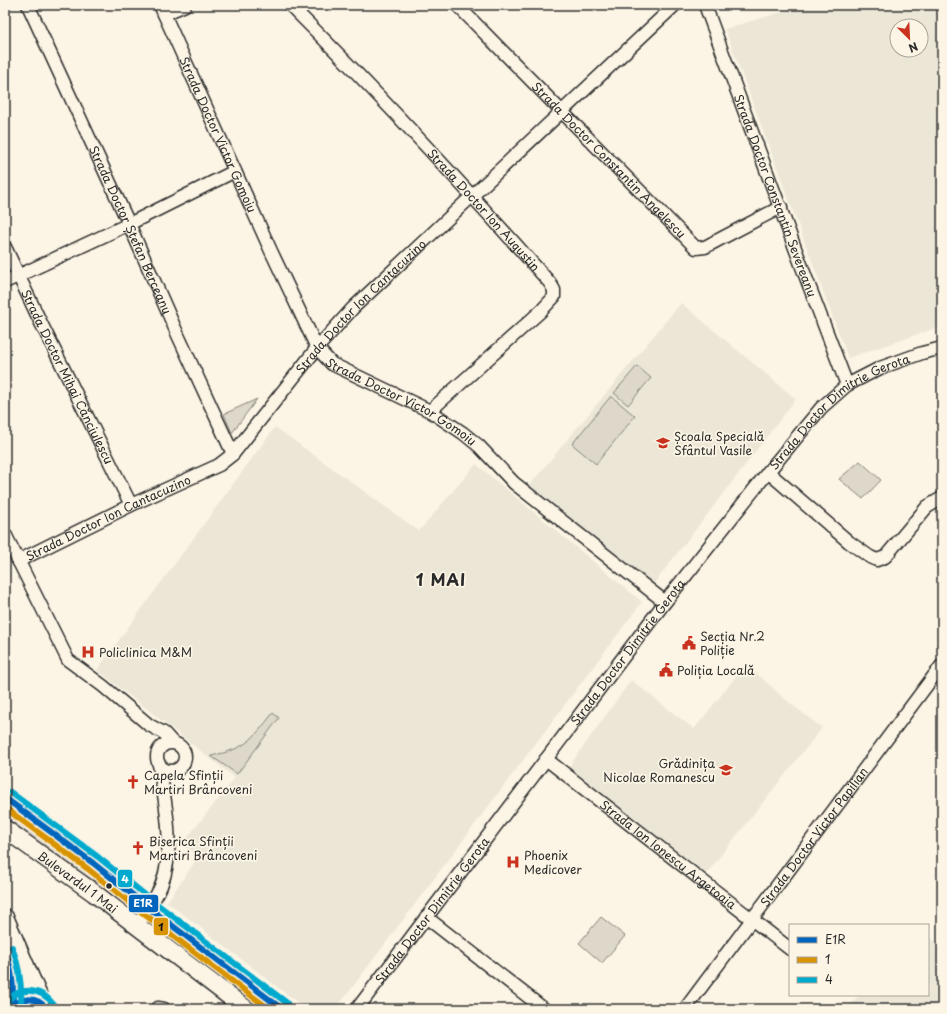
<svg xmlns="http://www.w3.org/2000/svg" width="947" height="1014" font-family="'Playpen Sans',sans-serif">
  <rect width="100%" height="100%" fill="#fcf5e5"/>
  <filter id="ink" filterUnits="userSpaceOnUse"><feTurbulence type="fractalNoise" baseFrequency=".025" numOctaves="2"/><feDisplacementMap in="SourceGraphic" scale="8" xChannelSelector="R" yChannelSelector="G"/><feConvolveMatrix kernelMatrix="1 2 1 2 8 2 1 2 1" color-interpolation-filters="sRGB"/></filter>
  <g filter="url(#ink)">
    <path fill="#ece6d7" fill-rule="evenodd" d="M805 5H942V326L848 358 725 29ZM897 26H921V50H897Z
      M681 303 796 399 652 586 528 487Z
      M275 427 419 531 476 464 642 602 336 1009H306L167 902 199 856 182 844 235 778 97 670Z
      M746 664 785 699 822 728 706 874 568 768 631 680 694 729Z
      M928 936 942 946V1009H847L859 995H928Z"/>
    <path fill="#ded8ca" stroke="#84827a" d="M637 366 651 378 628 405 614 393Z
      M611 396 635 416 596 464 572 444Z
      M257 399 232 433 224 414Z
      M860 461 881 480 863 499 839 479Z
      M273 713 279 718 237 774 211 756C247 748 251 741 273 713Z
      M5 806 139 909 137 912 100 883 87 878 5 817Z
      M601 917 625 936 602 963 579 943Z
      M161 927 271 1009H257L197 963 194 955 159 929Z"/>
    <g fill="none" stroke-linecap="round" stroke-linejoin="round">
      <g stroke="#2b2b2b" stroke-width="15">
        <g id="street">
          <path id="s1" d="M28 5 129 224 177 333 233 454"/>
          <path id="s2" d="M160 5 271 251 317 348 332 364 430 411 463 433 479 446 514 483 665 602"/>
          <path id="s3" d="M290 5C380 95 466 188 550 283L554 290V297L541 311 430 411"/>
          <path id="s4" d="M457 5 696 248 705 247 781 207"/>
          <path id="s5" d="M705 5 805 275 847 385"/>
          <path d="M164 14 185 5"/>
          <path id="s6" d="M5 247 40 321 131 505"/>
          <path d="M5 282 129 224 235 171"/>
          <path d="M768 472 849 542 870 557 877 560 885 557 927 507 942 498"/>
          <path d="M5 534 68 660 103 686 149 725 164 733 173 743"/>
          <path id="s7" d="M18 561 131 505 219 465 233 454 317 348 353 308 675 5"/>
          <circle cx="171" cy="757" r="14"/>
          <path id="s8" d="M546 759 790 949"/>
          <path d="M426 917 544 1009"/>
          <path d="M137 926C145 913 155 900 161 886 176 849 165 802 159 764"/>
          <path d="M158 1008 164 1009"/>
          <path id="s9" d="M357 1009 665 602 768 472 821 408 847 385 880 368 922 353 942 348"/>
          <path id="s10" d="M685 1009 942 665"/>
        </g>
      </g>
      <g stroke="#2b2b2b" stroke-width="20">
        <g id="secondary">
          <path d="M5 798 93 863 149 908 195 942 282 1009"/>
          <path id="s11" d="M5 829 94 893 246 1009"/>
          <path d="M5 918 41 1002"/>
          <path d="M5 950C13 969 14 986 13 1006"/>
        </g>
      </g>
      <use href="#street" stroke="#fcf5e5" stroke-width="12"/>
      <use href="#secondary" stroke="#fcf5e5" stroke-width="17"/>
      <g stroke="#fcf5e5" stroke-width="9">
        <path id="bus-1" d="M5 798 93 863 149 908 282 1009
          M5 950C12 968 14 986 13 1006
          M11 1009C21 996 37 996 47 1009"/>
      </g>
      <g stroke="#fcf5e5" stroke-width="9">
        <path id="bus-2" d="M5 808 88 869 144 914 269 1009"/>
      </g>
      <g stroke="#fcf5e5" stroke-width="9">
        <path id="bus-3" d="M10 792 98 857 154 902 287 1003
          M12 947C20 967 22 986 21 1006
          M5 1004C18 986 40 987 53 1004"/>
      </g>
      <use href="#bus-1" stroke="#0065bd" stroke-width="6"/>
      <use href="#bus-2" stroke="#d89406" stroke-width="6"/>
      <use href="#bus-3" stroke="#00a9ce" stroke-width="6"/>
    </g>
  </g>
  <defs>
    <g id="school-bare" transform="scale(1.08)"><path d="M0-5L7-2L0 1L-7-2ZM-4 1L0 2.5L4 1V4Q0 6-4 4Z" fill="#c8321e" stroke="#fcf5e5" stroke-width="2.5" paint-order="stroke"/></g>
    <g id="civic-bare" transform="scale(1.08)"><path d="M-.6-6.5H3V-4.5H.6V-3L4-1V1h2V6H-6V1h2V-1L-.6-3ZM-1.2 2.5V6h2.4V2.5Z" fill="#c8321e" stroke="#fcf5e5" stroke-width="2.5" paint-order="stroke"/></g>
    <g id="hospital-bare" transform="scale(1.08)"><path d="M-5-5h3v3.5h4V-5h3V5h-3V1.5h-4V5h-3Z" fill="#c8321e" stroke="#fcf5e5" stroke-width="2.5" paint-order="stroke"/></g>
    <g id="church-bare" transform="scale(1.08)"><path d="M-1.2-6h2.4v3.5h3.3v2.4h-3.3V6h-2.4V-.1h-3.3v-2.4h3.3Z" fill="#c8321e" stroke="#fcf5e5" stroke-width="2.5" paint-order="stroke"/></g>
  </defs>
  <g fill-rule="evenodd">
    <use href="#school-bare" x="663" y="443"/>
    <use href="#civic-bare" x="689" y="643"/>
    <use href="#hospital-bare" x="88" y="652"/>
    <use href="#civic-bare" x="666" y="670"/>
    <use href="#school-bare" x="726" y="770"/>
    <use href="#church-bare" x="133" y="782"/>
    <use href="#church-bare" x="138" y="848"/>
    <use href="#hospital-bare" x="513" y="862"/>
  </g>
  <circle fill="#2b2b2b" stroke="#fcf5e5" stroke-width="1.5" cx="109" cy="886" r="3.5"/>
  <g text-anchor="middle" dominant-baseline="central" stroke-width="3.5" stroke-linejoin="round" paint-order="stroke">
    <g font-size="12" fill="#2b2b2b" stroke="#fcf5e5">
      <text stroke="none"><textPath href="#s2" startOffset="142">Strada Doctor Victor Gomoiu</textPath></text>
      <text stroke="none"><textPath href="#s4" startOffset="217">Strada Doctor Constantin Angelescu</textPath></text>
      <text stroke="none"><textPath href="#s5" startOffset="203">Strada Doctor Constantin Severeanu</textPath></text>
      <text stroke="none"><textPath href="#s3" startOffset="282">Strada Doctor Ion Augustin</textPath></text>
      <text stroke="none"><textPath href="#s1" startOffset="247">Strada Doctor Ștefan Berceanu</textPath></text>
      <text stroke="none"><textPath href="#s7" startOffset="436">Strada Doctor Ion Cantacuzino</textPath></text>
      <text stroke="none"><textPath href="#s6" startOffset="144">Strada Doctor Mihai Cănciulescu</textPath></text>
      <text stroke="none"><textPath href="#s2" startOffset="478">Strada Doctor Victor Gomoiu</textPath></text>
      <text stroke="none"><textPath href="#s9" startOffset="772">Strada Doctor Dimitrie Gerota</textPath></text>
      <text stroke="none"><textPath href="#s7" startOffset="100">Strada Doctor Ion Cantacuzino</textPath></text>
      <text stroke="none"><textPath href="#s9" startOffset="448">Strada Doctor Dimitrie Gerota</textPath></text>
      <text stroke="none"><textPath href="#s10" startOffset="215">Strada Doctor Victor Papilian</textPath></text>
      <text stroke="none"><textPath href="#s8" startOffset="155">Strada Ion Ionescu Argetoaia</textPath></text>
      <text stroke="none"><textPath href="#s11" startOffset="90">Bulevardul 1 Mai</textPath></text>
      <text stroke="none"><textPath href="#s9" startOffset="124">Strada Doctor Dimitrie Gerota</textPath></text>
    </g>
    <g font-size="12" fill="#2b2b2b" stroke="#fcf5e5" text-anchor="start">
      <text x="674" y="436">Școala Specială<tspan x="674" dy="14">Sfântul Vasile</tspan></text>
      <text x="700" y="636">Secția Nr.2<tspan x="700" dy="14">Poliție</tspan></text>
      <text x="99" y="652">Policlinica M&amp;M</text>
      <text x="677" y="670">Poliția Locală</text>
      <text x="715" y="763" text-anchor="end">Grădinița<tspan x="715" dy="14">Nicolae Romanescu</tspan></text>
      <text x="144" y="775">Capela Sfinții<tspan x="144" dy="14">Martiri Brâncoveni</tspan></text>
      <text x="149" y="841">Biserica Sfinții<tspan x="149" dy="14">Martiri Brâncoveni</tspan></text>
      <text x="524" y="855">Phoenix<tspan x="524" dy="14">Medicover</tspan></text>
    </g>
    <g font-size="16" font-weight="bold" letter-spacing="1" fill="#2b2b2b" stroke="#fcf5e5">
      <text x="441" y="579">1 MAI</text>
    </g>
  </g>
  <g stroke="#fcf5e5" stroke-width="1.5">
    <rect x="117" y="869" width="16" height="19" rx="4" fill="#00a9ce"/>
    <rect x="128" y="894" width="31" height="19" rx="4" fill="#0065bd"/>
    <rect x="153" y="917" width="16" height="19" rx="4" fill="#d89406"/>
  </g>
  <g font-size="11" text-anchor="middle" font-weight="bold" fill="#fff">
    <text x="125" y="883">4</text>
    <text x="143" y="907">E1R</text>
  </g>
  <g font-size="11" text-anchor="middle" font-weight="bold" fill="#111">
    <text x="161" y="931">1</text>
  </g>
  <rect width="947" height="1014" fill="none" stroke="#fcf5e5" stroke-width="20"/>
  <rect x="10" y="10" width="927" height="994" fill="none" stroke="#2b2b2b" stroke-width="1.5" filter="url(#ink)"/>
  <rect x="789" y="924" width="140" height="72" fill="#fcf5e5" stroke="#a8a49b"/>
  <rect x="797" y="937" width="20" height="6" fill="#0065bd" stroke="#a8a49b"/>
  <text x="825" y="944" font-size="12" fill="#2b2b2b">E1R</text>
  <rect x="797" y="957" width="20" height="6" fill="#d89406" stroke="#a8a49b"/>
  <text x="825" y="964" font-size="12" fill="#2b2b2b">1</text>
  <rect x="797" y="977" width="20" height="6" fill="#00a9ce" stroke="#a8a49b"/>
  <text x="825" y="984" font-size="12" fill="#2b2b2b">4</text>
  <g transform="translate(909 38) rotate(156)"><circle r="19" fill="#fcf5e5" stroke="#a8a49b"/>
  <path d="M0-3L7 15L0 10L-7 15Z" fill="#c8321e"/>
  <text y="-6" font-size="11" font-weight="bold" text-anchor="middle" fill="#2b2b2b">N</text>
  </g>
</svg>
